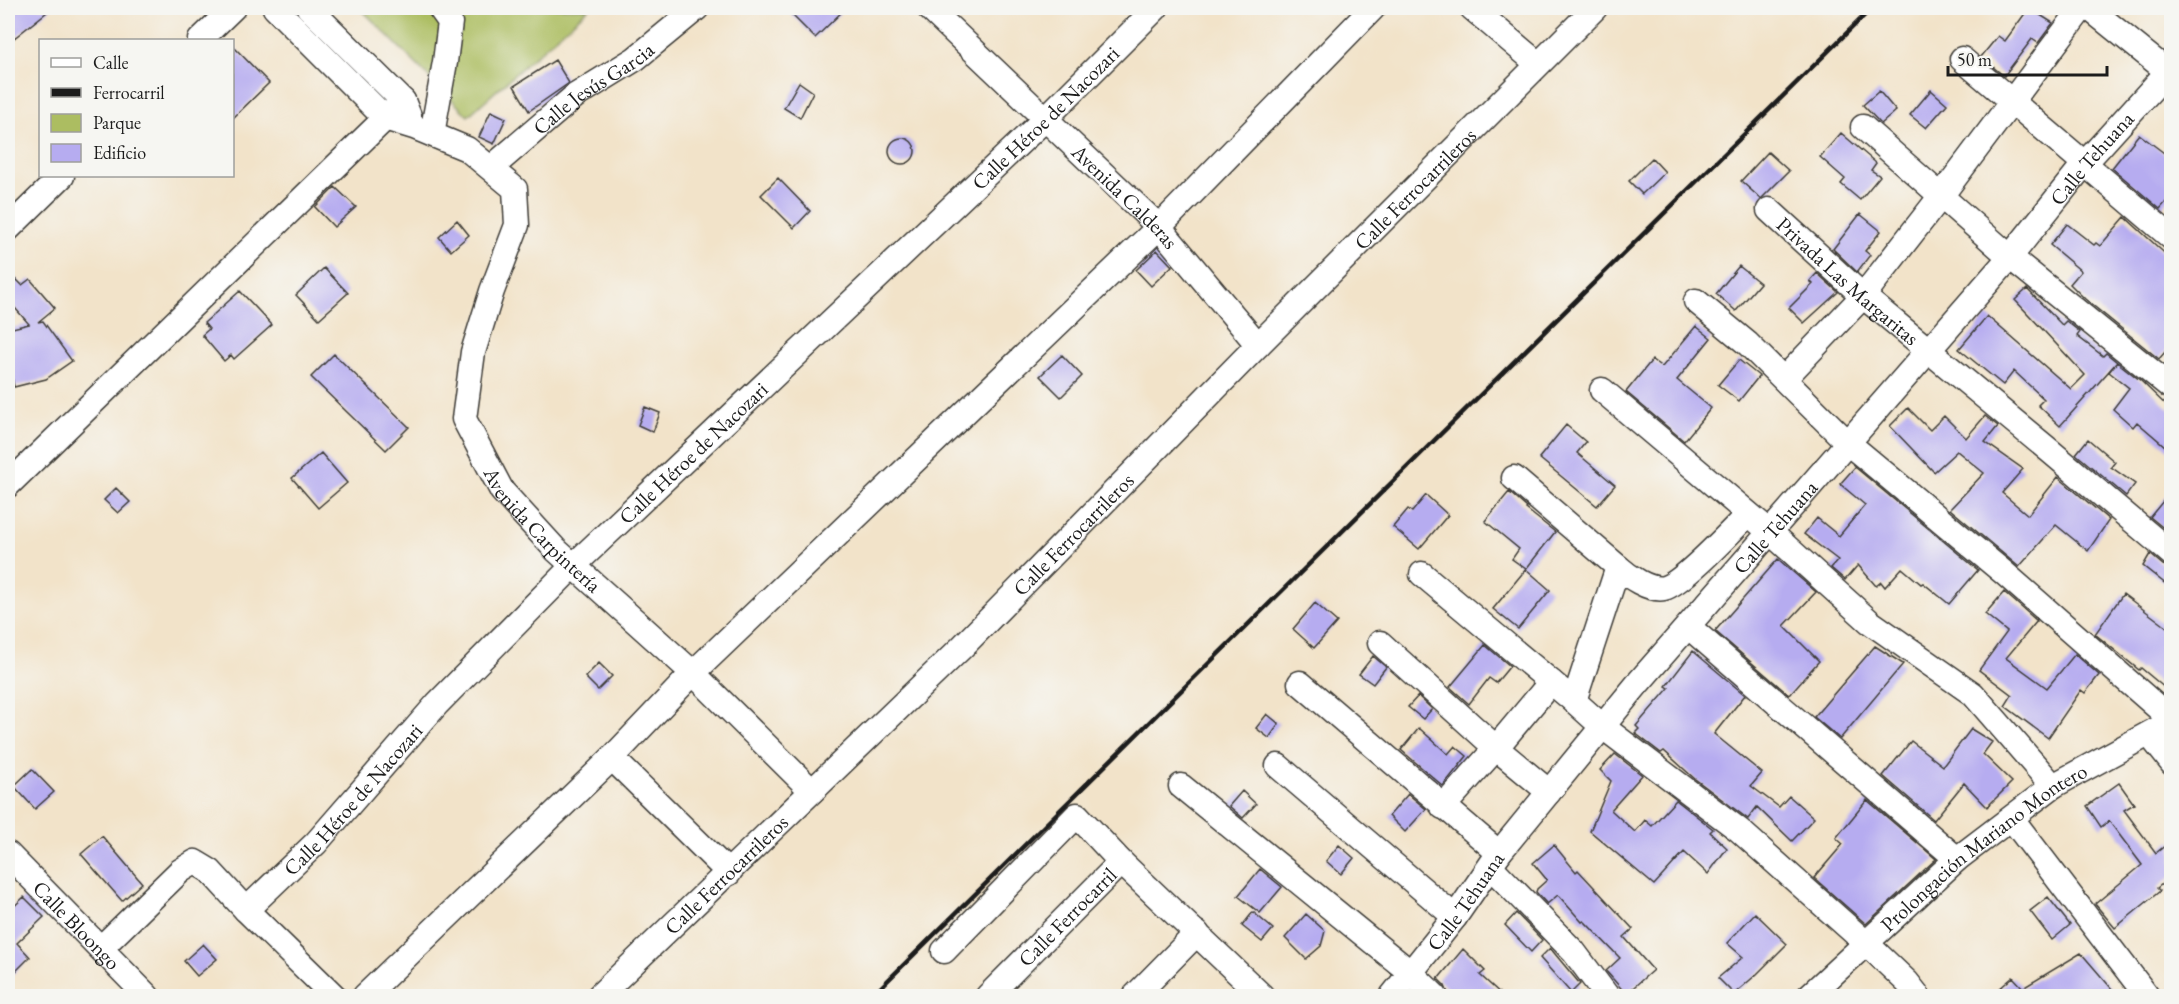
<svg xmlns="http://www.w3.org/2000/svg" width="2179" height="1004" font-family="'EB Garamond',serif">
  <rect width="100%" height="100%" fill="#f6f6f2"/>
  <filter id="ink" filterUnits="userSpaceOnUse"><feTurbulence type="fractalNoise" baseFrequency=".0167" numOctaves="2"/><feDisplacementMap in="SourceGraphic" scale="12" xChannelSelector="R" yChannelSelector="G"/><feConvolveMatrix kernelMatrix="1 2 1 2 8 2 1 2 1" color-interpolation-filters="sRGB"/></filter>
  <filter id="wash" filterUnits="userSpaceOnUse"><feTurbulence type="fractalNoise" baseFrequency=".008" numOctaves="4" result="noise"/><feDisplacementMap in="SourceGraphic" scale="24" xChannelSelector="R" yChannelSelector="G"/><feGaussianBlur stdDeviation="1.35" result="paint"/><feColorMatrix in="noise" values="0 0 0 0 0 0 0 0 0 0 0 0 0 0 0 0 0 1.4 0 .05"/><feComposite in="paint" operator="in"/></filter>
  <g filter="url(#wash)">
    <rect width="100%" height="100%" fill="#f2e3c9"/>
    <path fill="#acbd61" stroke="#646c3e" stroke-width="1.5" d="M360 8H589L468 116Z"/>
    <g id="blocks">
      <path fill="#b6acf0" d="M27 8H52L8 43V17L15 11Z
        M785 8H846L815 38Z
        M2029 8 2053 23 2038 43 2032 39 2004 76 1981 57 1998 36 2005 41Z
        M232 45 269 83 232 119Z
        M555 60 569 83 529 111 514 86Z
        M799 82 813 92 800 118 784 108Z
        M1931 90 1947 104 1926 128 1910 115Z
        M1879 91 1896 111 1881 124 1863 105Z
        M491 111 506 118 494 144 479 137Z
        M1841 133 1876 163 1871 170 1880 176 1860 200 1841 184 1845 179 1820 157Z
        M2139 134 2172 159V195L2160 209 2112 168Z
        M889 151a13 13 0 1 1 26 0a13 13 0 1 1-26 0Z
        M1768 152 1789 171 1761 199 1741 181Z
        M1652 158 1665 172 1642 194 1629 181Z
        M778 178 810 211 794 228 761 195Z
        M335 187 356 207 334 227 315 207Z
        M1860 214 1881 231 1865 251 1870 255 1857 272 1833 249Z
        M2125 217 2172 260V344L2159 359 2085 299 2070 284 2081 271 2050 245 2067 224 2094 245 2096 243 2100 246Z
        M457 220 469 235 451 251 439 237Z
        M1157 250 1172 266 1151 286 1136 270Z
        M1739 266 1760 283 1736 311 1716 294Z
        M324 268 348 293 319 319 296 295Z
        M1817 273 1838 292 1804 323 1789 308 1813 284 1810 281Z
        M16 279 22 285 30 279 55 308 38 322 43 321 72 361 46 379 14 387 8 358V329L29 324 8 300V287Z
        M2027 289 2062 325 2066 321 2080 332 2077 336 2103 356 2106 353 2117 362 2060 426 2038 405 2044 399 2014 371 2003 385 1959 349 1987 316 2071 389 2085 375 2015 300Z
        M240 291 272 325 234 359 231 355 224 361 202 335 209 329 204 323Z
        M1696 326 1711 338 1677 380 1711 408 1684 441 1626 392 1652 360 1662 367Z
        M334 354 409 427 386 450 311 377Z
        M1062 355 1082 376 1061 397 1040 376Z
        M1739 360 1759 376 1739 401 1718 385Z
        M2117 362 2141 381 2172 411V452L2137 422 2133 427 2113 409 2129 388 2109 372Z
        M645 407 660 413 653 432 638 425Z
        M1908 408 1930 430 1944 416 1966 438 1985 416 1998 426 1985 442 2023 469 2002 493 2028 515 2058 477 2109 520 2088 551 2056 525 2019 567 1950 509 1984 473 1957 451 1934 472 1890 426Z
        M1566 425 1586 442 1577 453 1615 485 1597 506 1539 458Z
        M2088 439 2115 462 2111 467 2135 484 2126 496 2076 454Z
        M321 453 347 483 318 508 292 478Z
        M1855 467 1978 570 1949 604 1923 583 1921 584 1902 568 1885 587 1881 582 1876 586 1858 565 1845 580 1831 568 1838 560 1804 534 1817 518 1839 536 1865 505 1840 484Z
        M116 488 130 502 118 513 104 500Z
        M2172 490V535L2150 517Z
        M1509 492 1527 508 1526 509 1555 532 1526 569 1512 559 1519 549 1485 521Z
        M1426 495 1448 515 1419 549 1393 527 1408 509 1412 512Z
        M2150 554 2163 565 2172 568V589L2143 566Z
        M1778 559 1816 592 1784 626 1819 661 1789 695 1715 631Z
        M1526 569 1550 590 1518 629 1493 609Z
        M2004 592 2037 621 2006 658 2047 688 2075 654 2099 675 2085 693 2081 690 2048 738 2005 706 2012 695 1979 670 2007 632 1985 614Z
        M2123 594 2172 631V694L2141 668 2139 670 2095 634Z
        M1315 603 1337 622 1314 648 1293 629Z
        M1485 645 1510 666 1496 683 1489 678 1469 704 1450 687Z
        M1875 646 1903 664 1840 739 1814 717Z
        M1693 651 1745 695 1714 734 1762 773 1751 786 1779 807 1789 796 1814 818 1792 841 1757 807 1748 819 1695 779 1664 751 1661 753 1635 733 1639 729 1636 726 1669 688 1666 686Z
        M1373 656 1386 667 1373 684 1359 674Z
        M599 663 612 676 598 690 585 677Z
        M1418 696 1432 709 1423 719 1408 707Z
        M1267 714 1279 724 1269 738 1256 728Z
        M1419 728 1448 754 1455 746 1467 756 1443 786 1401 750Z
        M1971 729 1992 742 1983 754 2012 782 1987 807 1964 783 1934 820 1883 776 1911 741 1943 766Z
        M1615 754 1642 775 1611 810 1635 832 1645 820 1652 826 1676 800 1713 829 1710 832 1727 848 1708 874 1684 852 1654 885 1590 831 1611 781 1600 770Z
        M32 769 54 792 35 809 14 786Z
        M2119 783 2134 804 2124 810 2156 853 2172 840V876L2157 888 2160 891 2115 928 2095 904 2142 865 2109 821 2101 827 2087 806Z
        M1242 791 1256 804 1243 818 1229 806Z
        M1408 794 1426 809 1405 832 1389 816Z
        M1867 800 1936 859 1866 924 1814 878 1843 844 1836 838Z
        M102 836 142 883 122 901 81 854Z
        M1339 845 1354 858 1341 874 1326 861Z
        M1554 845 1576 872 1578 870 1633 929 1624 937 1653 970 1626 994 1606 971 1620 958 1584 921 1582 922 1558 895 1547 904 1536 892 1537 889 1547 880 1533 863Z
        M1260 869 1282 887 1260 913 1238 896Z
        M24 897 44 917 17 943 30 957 8 979V912Z
        M2048 897 2070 925 2052 940 2030 911Z
        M1253 912 1273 929 1262 942 1242 926Z
        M1516 913 1542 940 1531 952 1505 925Z
        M1755 913 1787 944 1757 974 1734 994 1718 978 1743 957 1727 943Z
        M1306 914 1325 931 1321 946 1306 959 1285 938Z
        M203 944 217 959 197 976 184 961Z
        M1550 948 1580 984 1571 993 1540 958Z
        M1463 949 1485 971 1480 975 1503 996H1475L1470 992 1466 996H1449L1445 986 1438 979Z
        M2081 953 2118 996H1991L2013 977 2023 988Z"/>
    </g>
  </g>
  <g filter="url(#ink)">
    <use href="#blocks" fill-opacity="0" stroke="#3c3a36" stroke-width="1.5"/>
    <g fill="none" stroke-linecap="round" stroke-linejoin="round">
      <g stroke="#3c3a36" stroke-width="27">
        <g id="street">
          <path id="s1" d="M275 8 385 118 414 127 467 149 515 189 517 225 492 291 473 352 464 419 502 491 556 550 693 673 812 791"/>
          <path d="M309 8 403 101 409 116"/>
          <path id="s2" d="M929 8 1159 227 1258 345"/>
          <path d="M1472 8 1538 64"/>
          <path d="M2089 8 2172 75"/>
          <path d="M200 40 233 8"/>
          <path d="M1962 59 2172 238"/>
          <path d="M1863 127 2010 257 2172 388"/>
          <path d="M432 134 445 62 450 22 440 8"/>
          <path id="s3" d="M491 168 575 96 635 59 697 8"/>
          <path id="s4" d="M1769 210 1863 296 2050 451 2172 554"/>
          <path d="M8 229 62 176"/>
          <path d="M1696 301 1748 344 1848 443 2003 572 2172 720"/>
          <path d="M1784 379 1863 296 1941 196 2082 8"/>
          <path d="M1602 390 1770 532 1870 622 1973 694 2053 786"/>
          <path d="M1514 478 1618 567 1574 701 1603 727 1739 830 1867 944 1907 982 1918 996"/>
          <path d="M8 485 403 101"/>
          <path d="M1618 567C1628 576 1649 591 1664 588 1683 583 1731 531 1748 514"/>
          <path d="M1422 574 1574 701"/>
          <path d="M1689 627 1957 859"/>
          <path d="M1380 643 1496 748 1549 792"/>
          <path d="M1300 683 1499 853"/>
          <path d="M2149 734 2172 763"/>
          <path d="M612 758 729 873"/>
          <path d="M1278 766 1455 917"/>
          <path d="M1181 786 1411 973 1435 996"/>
          <path d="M1443 807 1496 748 1551 682"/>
          <path d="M2012 819 2147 996"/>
          <path id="s5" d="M8 854 147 996"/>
          <path d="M1491 867 1574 952 1607 996"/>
          <path id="s6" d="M246 910 316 843 437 704 573 566 1046 118 1156 8"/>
          <path d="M101 948 180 871 195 862 210 871 246 910 334 996"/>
          <path d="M944 951 1077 815 1121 862 1262 996"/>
          <path d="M365 996 612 758 693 673 1159 227 1373 8"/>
          <path id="s7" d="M599 996 961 648 1258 345 1595 8"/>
          <path id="s8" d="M988 996 1121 862"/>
          <path d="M1135 996 1197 933"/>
          <path id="s9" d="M1392 996 1455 917 1499 853 1639 682 2010 257 2085 163 2172 67"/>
          <path id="s10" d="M1809 996 1957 859 2053 786 2172 721"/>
        </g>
      </g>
      <use href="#street" stroke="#fff" stroke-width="24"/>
      <path stroke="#1c1c1c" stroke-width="4.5" d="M872 996 1872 8"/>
    </g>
  </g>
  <g text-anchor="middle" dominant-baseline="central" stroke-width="6" stroke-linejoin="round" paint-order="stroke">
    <g font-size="21" fill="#1c1c1c" stroke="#f6f6f2">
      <text stroke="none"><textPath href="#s3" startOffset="130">Calle Jesús Garcia</textPath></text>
      <text stroke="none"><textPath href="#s6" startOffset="1126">Calle Héroe de Nacozari</textPath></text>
      <text stroke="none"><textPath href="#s9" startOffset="1092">Calle Tehuana</textPath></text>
      <text stroke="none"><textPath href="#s7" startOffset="1148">Calle Ferrocarrileros</textPath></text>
      <text stroke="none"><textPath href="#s2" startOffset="272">Avenida Calderas</textPath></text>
      <text stroke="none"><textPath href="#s4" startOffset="106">Privada Las Margaritas</textPath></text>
      <text stroke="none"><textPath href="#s6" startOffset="640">Calle Héroe de Nacozari</textPath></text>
      <text stroke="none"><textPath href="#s1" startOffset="681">Avenida Carpintería</textPath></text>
      <text stroke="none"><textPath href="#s9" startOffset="606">Calle Tehuana</textPath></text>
      <text stroke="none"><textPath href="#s7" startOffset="662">Calle Ferrocarrileros</textPath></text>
      <text stroke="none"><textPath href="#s6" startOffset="154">Calle Héroe de Nacozari</textPath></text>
      <text stroke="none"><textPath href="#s10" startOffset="230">Prolongación Mariano Montero</textPath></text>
      <text stroke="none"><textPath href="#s7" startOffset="176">Calle Ferrocarrileros</textPath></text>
      <text stroke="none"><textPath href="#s9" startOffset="120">Calle Tehuana</textPath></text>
      <text stroke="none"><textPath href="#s8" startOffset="112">Calle Ferrocarril</textPath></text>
      <text stroke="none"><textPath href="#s5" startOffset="99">Calle Bloongo</textPath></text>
    </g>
  </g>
  <rect width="2179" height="1004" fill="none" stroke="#f6f6f2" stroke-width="30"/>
  <rect x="39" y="39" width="195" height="138" fill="#f6f6f2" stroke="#9f9f9c" stroke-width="1.5"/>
  <rect x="51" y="58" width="30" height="9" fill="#ffffff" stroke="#9f9f9c" stroke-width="1.5"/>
  <text x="93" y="69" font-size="18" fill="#1c1c1c">Calle</text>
  <rect x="51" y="88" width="30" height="9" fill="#1c1c1c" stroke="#9f9f9c" stroke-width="1.5"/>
  <text x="93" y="99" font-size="18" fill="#1c1c1c">Ferrocarril</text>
  <rect x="51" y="114" width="30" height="18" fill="#acbd61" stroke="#9f9f9c" stroke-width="1.5"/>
  <text x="93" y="129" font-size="18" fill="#1c1c1c">Parque</text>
  <rect x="51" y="144" width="30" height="18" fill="#b6acf0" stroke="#9f9f9c" stroke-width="1.5"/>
  <text x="93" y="159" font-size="18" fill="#1c1c1c">Edificio</text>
  <path d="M1948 66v9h159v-9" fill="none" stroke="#1c1c1c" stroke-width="3"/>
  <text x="1957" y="66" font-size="18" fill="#1c1c1c" stroke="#f6f6f2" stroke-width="4.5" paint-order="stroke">50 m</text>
</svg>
